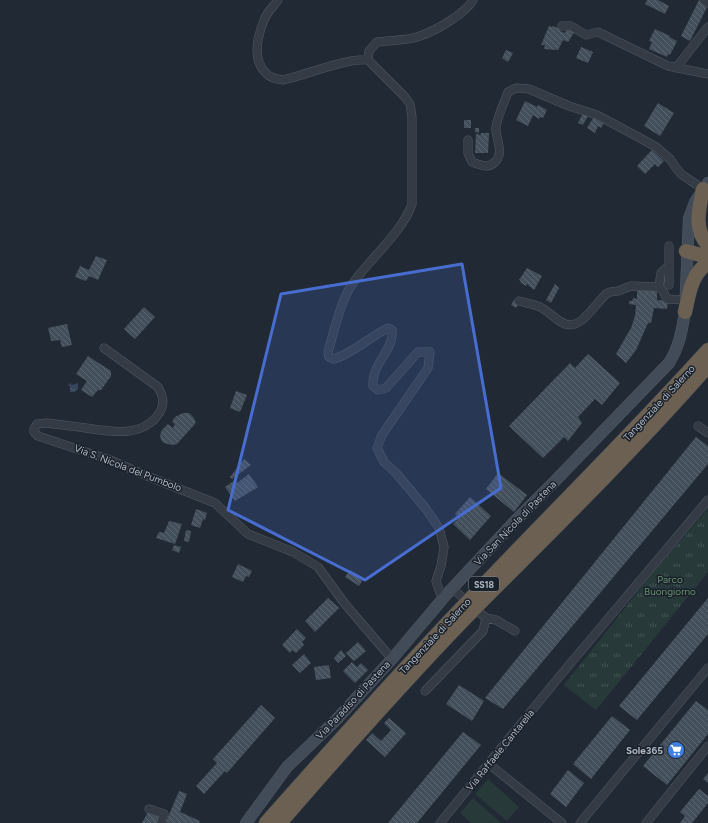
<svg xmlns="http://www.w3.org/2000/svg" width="708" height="823" font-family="Figtree,sans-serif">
  <defs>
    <pattern id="park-tufts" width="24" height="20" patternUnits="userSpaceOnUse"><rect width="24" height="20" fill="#273a39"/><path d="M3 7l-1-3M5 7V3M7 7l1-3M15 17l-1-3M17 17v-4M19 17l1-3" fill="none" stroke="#445454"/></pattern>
    <pattern id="water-ripples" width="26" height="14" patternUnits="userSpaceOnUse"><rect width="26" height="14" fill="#36455b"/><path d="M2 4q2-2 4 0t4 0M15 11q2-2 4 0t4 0" fill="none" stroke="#515e71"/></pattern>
    <pattern id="building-back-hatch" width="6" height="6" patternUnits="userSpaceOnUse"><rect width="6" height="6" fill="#444f5c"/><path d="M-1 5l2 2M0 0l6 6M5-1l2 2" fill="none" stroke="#5c6672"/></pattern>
  </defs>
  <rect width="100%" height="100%" fill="#212a34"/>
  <path fill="url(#park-tufts)" d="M708 509V572L596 710 564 685 656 569Z"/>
  <path fill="#273a39" d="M488 779 519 807 507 821 475 794Z
    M473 798 501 823H472L460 813Z"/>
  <path fill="url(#water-ripples)" d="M70 383 72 385 78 383V389L75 392H70V387L68 385Z"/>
  <path fill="url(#building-back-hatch)" d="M647 0H658L669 6 665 14 645 4Z
    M699 0 708 5 690 41 681 36Z
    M549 26 552 27V26L561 29 560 31 565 33 568 28 575 31 568 42 563 40 558 50 544 49 545 45H541Z
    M655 29 670 36 669 37 677 41 670 55 668 54 667 57 649 49 652 42 649 41Z
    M581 47 593 52 588 63 576 58Z
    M506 50 513 53 508 62 502 58Z
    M525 101 537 107 538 105 547 110 543 118 540 117 539 119 533 115 528 126 516 120Z
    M658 103 674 113 660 136 644 126Z
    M583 113 588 116 583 125 578 123Z
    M595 115 605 121 601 128 598 126 595 133 587 128Z
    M464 120H471V128H464Z
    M475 128H479V133L475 132Z
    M481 133H489L488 153H475L476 134 481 135Z
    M652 150 664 161 658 167 655 164 645 174 637 166Z
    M96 256 107 260 98 280 89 276 86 281 75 277 80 266 89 270Z
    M527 268 542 276 534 290 527 284 526 286 520 282 521 281 519 280Z
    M555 284 559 288 551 303 546 300Z
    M637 289 657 290V300L668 301 667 309 654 308 651 323H648L636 350 626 363 616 354 631 328 635 316 636 305 629 304V301H632L633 298 637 299Z
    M514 300 519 303 516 308 511 305Z
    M144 307 155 317 135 339 124 329Z
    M67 324 72 345 62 347 60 340 52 341 51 340 48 328Z
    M588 354 620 383 602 405 595 399 578 417 582 423 568 441 564 437 543 458 509 426 570 363 575 368Z
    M88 356 111 371V376L101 390H98L92 397 81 390 87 381 76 374Z
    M236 391 247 395 240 412 230 408Z
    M183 413H189L193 417 196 422 194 425 177 444 172 445 164 443 161 440 160 435 162 430 168 424 173 428 175 424 172 422 175 417Z
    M696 437 708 446V464L503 709 485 698Z
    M244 459 251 465 232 479 230 477Z
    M498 473 527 495 514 512 486 489Z
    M249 474 258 487 235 501 225 487 235 480 237 483Z
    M470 497 491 516 470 540 453 524 459 518 455 514Z
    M196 509 207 513 205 520 203 519 200 528 191 525Z
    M169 521 182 524 175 544 156 538 159 532 164 533Z
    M186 530 191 531 189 542 184 541Z
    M174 545 181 547 179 553 172 550Z
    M238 564 252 571 249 577 246 576 243 582 232 577Z
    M350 570 364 578 359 586 345 577Z
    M328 598 339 608 315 632 305 621Z
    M708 598V634L637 720 619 706Z
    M297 629 306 638 302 642 304 645 296 653 292 650 290 653 282 645Z
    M358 642 366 651 354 661 346 653Z
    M341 650 346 656 338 663 334 658Z
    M304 654 311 663 300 673 292 665Z
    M352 662 357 667 361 663 368 670 355 683 343 671Z
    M329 665 331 678 316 680 314 667Z
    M459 685 484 701 472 721 446 704Z
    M696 701 708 710V734L667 785 643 766Z
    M261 705 275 718 227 773 225 771 204 794 196 786 217 763 213 759Z
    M612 716 630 730 591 779 573 764Z
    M389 718 406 733 385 757 366 740 372 733 381 741 391 730 384 723Z
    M463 732 481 745 417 823H388Z
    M568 770 584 783 566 807 550 794Z
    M708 773V783L703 779Z
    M699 789 708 796V803L692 823H680L685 816 680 812Z
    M179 791 187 794 180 812 200 821 199 823H170L166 822Z
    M148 812 160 818 157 823H142Z"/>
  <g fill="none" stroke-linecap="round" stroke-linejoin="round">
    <g stroke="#515963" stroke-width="9">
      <path id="street" d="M278 0C274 6 268 11 265 18 258 34 251 59 266 73 270 78 277 79 283 80 306 75 346 58 368 60L405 97 410 104 412 117V204C403 231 370 259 353 283 341 299 334 332 328 352L329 357 334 359C354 353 369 337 388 328L392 330C395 349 371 364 373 386L378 390 386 388 418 352H430L428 368 382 435 377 448 384 462 396 473 426 509 439 528 444 547 441 566 436 581 440 593 446 595
        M704 0 708 3
        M562 26H571L586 35 598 32 668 66 708 74
        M368 60 369 51 377 42C391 40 407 41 420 36 435 31 465 14 473 0
        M676 68 708 27
        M468 140V153L472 162C480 165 488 169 495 162 505 153 495 138 496 127 498 115 504 103 508 92L516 88 529 89 569 106 597 115 640 138 656 147 670 159 674 165 681 174 703 189
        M669 285V246
        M659 287 661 273 669 266
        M519 301C526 303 534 304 540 307 555 314 565 335 583 319 591 312 598 302 606 294L610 292 618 291 631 286 659 287C664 290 664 295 667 299L685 300
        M104 348 158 387C163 396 165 403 160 412 144 438 111 432 86 428 73 426 60 425 47 423L37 424 34 429V432L38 436 110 460 152 478 215 503 248 534 293 552 318 567 345 604 392 659
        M698 426 708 433
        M452 588 463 598
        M480 613 486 618 496 620 515 631
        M425 691 483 631 486 618
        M489 764 562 823
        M149 809 164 814 161 823
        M440 823 559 677 708 500
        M580 823 708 668
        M646 823 708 746"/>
    </g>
    <g stroke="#515963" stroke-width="12">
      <path id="secondary" d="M246 823 287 767 336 720 392 659 446 595 515 521 554 482 669 363C679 347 682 331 685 312L689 218 695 202 708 183"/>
    </g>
    <g stroke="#3f4650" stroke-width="15">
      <path id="highway" d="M703 189C699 209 693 229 708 245
        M686 251 708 257
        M685 312C689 294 691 274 708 263
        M266 823C334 746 403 669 474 595 552 513 632 434 708 350
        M280 823C345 748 411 673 481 602 558 525 636 448 708 366"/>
    </g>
    <use href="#street" stroke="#343b45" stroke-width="8"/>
    <use href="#secondary" stroke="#424b58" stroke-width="11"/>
    <use href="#highway" stroke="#6b6052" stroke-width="14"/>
  </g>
  <path fill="#486dd1" fill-opacity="0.2" stroke="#486dd1" stroke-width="3" stroke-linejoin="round" d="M462 264 501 488 365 580 228 510 281 294Z"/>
  <defs>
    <g id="supermarket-disc" transform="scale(0.9)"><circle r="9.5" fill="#3f7fe0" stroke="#1a212a"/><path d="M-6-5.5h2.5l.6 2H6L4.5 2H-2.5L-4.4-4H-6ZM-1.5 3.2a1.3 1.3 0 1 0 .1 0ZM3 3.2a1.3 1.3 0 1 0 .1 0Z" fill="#fff"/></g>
  </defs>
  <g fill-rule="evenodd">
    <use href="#supermarket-disc" x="676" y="750"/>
  </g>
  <g text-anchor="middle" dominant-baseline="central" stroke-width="3" stroke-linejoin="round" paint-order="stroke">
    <rect fill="#1a212a" stroke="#828994" stroke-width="1" x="469" y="577" width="30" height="14" rx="3"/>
    <g font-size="9" font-weight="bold" fill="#aeb6c2">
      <text x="484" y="584">SS18</text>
    </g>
    <g font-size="10" fill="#aeb6c2" stroke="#1a212a">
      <text transform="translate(659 403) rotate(-47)">Tangenziale di Salerno</text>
      <text transform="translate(128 468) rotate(21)">Via S. Nicola del Pumbolo</text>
      <text transform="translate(515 523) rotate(-46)">Via San Nicola di Pastena</text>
      <text transform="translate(435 636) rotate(-47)">Tangenziale di Salerno</text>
      <text transform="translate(353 700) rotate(-47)">Via Paradiso di Pastena</text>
      <text transform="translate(500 750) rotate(-51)">Via Raffaele Cantarella</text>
    </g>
    <g font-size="10" fill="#689170" stroke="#1a212a">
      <text x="670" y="579">Parco<tspan x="670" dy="12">Buongiorno</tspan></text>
    </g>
    <g font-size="10" font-weight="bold" fill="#aeb6c2" stroke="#1a212a" text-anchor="end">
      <text x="663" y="750">Sole365</text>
    </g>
  </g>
</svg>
